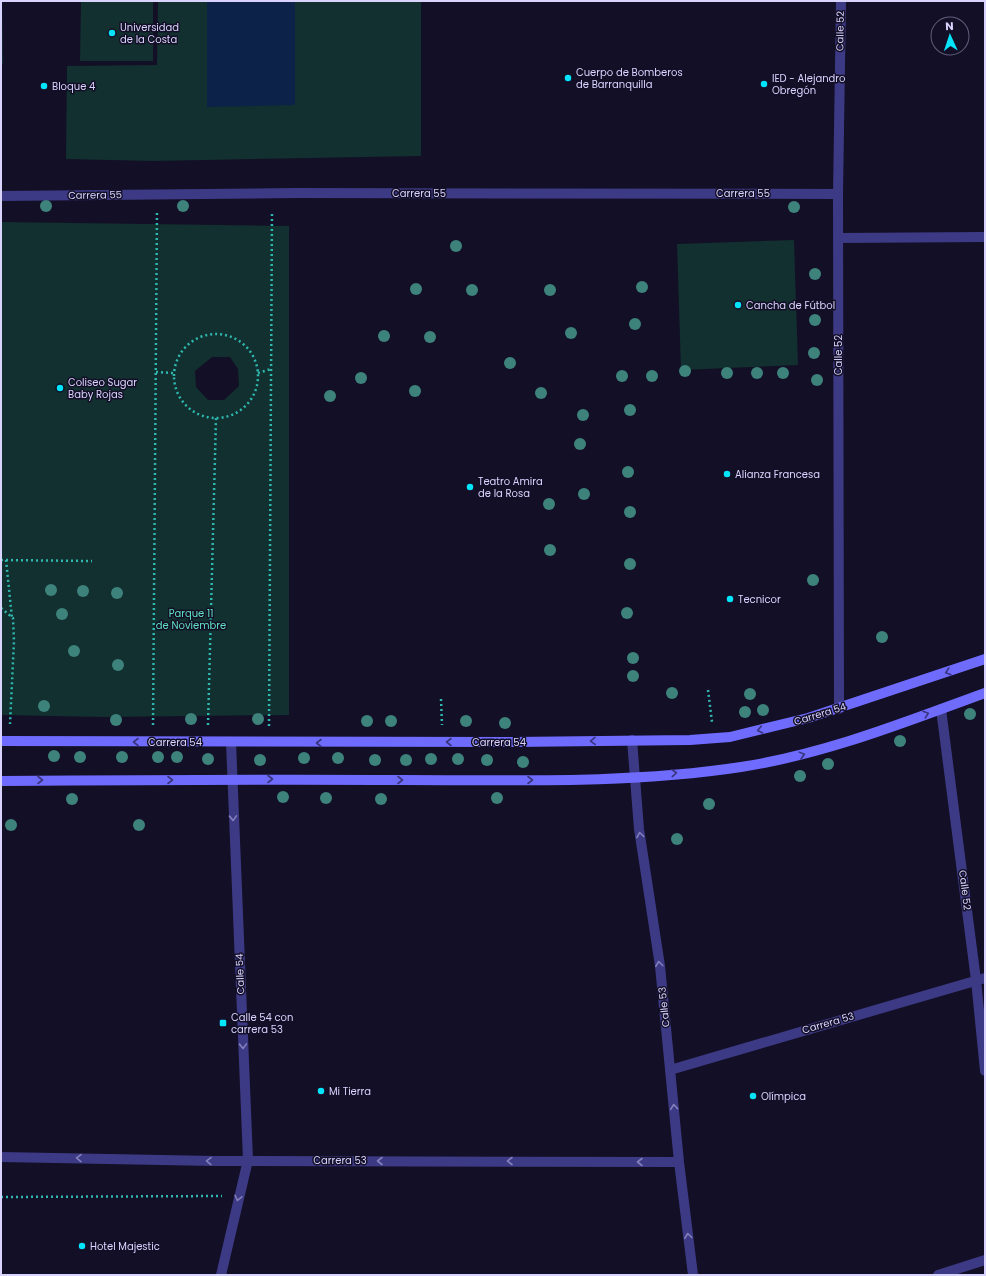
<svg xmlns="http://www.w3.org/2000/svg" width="986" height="1276" font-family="Poppins,sans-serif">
  <rect width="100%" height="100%" fill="#130f26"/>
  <path fill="#12302f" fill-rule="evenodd" d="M1 1H2L3 64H1Z
    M81 1H153V61H80Z
    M158 1H421V156L153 161 66 159 67 66 157 65Z
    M1 222 289 226V715L104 717 1 715ZM212 357H230L238 369 239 386 224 400H208L196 387 195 371Z
    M794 240 798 365 681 370 677 244Z"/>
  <path fill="#0c2248" d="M207 1H295V105L207 107Z"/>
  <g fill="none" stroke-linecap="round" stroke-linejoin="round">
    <path stroke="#2fb8b0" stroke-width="2.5" stroke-dasharray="2 3" stroke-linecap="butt" d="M174 376a42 42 0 1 1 84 0a42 42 0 1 1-84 0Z
      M156 372 173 373
      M258 373 271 369
      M1 560 92 561
      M6 560 12 618
      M1 608 13 618 14 641 10 724
      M708 690 712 722
      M441 699 442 725
      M153 725 157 210
      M208 725 216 418
      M269 726 272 211
      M1 1197 222 1196"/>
    <path stroke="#3d3a85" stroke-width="10" d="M1 196 296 193 838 194
      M838 238 985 237
      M839 709 838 194 841 1
      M941 709 976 980 985 1071
      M670 1070 985 978
      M938 1275 985 1260"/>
    <path stroke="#3d3a85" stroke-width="10" d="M632 740 639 829 660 966 679 1162 693 1275
      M1 1157 215 1161 679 1162
      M221 1275 248 1160 231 742"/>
    <path stroke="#6f6bff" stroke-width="10" d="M1 741 513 742 690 740 730 737 808 718 985 659
      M1 781C134 780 268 779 401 780 514 780 629 784 741 767 826 754 905 722 985 693"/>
  </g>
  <g fill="#3d827b">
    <circle cx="46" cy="206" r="6"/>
    <circle cx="183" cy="206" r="6"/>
    <circle cx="794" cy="207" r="6"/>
    <circle cx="456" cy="246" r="6"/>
    <circle cx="815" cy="274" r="6"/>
    <circle cx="642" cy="287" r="6"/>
    <circle cx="416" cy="289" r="6"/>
    <circle cx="472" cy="290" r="6"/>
    <circle cx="550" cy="290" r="6"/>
    <circle cx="815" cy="320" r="6"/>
    <circle cx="635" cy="324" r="6"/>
    <circle cx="571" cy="333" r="6"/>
    <circle cx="384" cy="336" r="6"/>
    <circle cx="430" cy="337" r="6"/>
    <circle cx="814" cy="353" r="6"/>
    <circle cx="510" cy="363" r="6"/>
    <circle cx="685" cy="371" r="6"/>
    <circle cx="727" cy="373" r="6"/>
    <circle cx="757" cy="373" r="6"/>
    <circle cx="783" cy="373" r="6"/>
    <circle cx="622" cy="376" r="6"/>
    <circle cx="652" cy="376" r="6"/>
    <circle cx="361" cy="378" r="6"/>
    <circle cx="817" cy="380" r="6"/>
    <circle cx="415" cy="391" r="6"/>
    <circle cx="541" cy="393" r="6"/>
    <circle cx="330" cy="396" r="6"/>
    <circle cx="630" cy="410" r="6"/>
    <circle cx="583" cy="415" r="6"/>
    <circle cx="580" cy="444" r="6"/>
    <circle cx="628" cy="472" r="6"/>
    <circle cx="584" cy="494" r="6"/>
    <circle cx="549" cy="504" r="6"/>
    <circle cx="630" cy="512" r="6"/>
    <circle cx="550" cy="550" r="6"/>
    <circle cx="630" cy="564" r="6"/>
    <circle cx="813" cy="580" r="6"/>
    <circle cx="51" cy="590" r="6"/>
    <circle cx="83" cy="591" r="6"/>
    <circle cx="117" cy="593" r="6"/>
    <circle cx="627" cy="613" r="6"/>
    <circle cx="62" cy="614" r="6"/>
    <circle cx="882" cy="637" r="6"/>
    <circle cx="74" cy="651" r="6"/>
    <circle cx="633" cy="658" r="6"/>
    <circle cx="118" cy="665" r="6"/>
    <circle cx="633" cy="676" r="6"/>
    <circle cx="672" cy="693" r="6"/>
    <circle cx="750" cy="694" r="6"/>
    <circle cx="44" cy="706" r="6"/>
    <circle cx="763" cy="710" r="6"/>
    <circle cx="745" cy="712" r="6"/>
    <circle cx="970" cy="714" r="6"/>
    <circle cx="191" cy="719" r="6"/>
    <circle cx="258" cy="719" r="6"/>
    <circle cx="116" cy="720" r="6"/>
    <circle cx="367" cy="721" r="6"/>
    <circle cx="391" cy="721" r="6"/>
    <circle cx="466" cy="721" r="6"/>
    <circle cx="505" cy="723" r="6"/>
    <circle cx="900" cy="741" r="6"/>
    <circle cx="54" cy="756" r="6"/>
    <circle cx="80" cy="757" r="6"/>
    <circle cx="122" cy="757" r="6"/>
    <circle cx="158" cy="757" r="6"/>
    <circle cx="177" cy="757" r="6"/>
    <circle cx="304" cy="758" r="6"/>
    <circle cx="338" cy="758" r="6"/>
    <circle cx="208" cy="759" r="6"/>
    <circle cx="431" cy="759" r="6"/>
    <circle cx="458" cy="759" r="6"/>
    <circle cx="260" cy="760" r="6"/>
    <circle cx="375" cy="760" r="6"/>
    <circle cx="406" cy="760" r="6"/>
    <circle cx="487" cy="760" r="6"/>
    <circle cx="523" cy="762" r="6"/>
    <circle cx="828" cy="764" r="6"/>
    <circle cx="800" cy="776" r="6"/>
    <circle cx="283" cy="797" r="6"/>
    <circle cx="326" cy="798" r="6"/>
    <circle cx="497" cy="798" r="6"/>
    <circle cx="72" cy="799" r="6"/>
    <circle cx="381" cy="799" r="6"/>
    <circle cx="709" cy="804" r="6"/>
    <circle cx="11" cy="825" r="6"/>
    <circle cx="139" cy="825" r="6"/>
    <circle cx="677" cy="839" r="6"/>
  </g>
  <defs><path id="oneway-chevron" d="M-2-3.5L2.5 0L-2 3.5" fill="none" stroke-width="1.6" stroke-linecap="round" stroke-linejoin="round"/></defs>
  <g stroke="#38347d">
    <use href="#oneway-chevron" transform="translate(948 672) rotate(161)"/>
    <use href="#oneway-chevron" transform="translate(926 714) rotate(-19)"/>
    <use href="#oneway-chevron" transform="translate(760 730) rotate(168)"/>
    <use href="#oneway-chevron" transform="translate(593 741) rotate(179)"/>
    <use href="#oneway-chevron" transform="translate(136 742) rotate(-180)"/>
    <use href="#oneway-chevron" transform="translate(449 742) rotate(180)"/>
    <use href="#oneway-chevron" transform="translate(319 743) rotate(180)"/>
    <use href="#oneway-chevron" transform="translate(802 755) rotate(-15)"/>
    <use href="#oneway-chevron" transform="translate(674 773) rotate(-5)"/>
    <use href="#oneway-chevron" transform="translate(270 779)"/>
    <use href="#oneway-chevron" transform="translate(40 780)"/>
    <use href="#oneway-chevron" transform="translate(170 780)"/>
    <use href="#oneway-chevron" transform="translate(400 780)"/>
    <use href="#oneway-chevron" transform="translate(530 780)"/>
  </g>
  <g stroke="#837fbc">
    <use href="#oneway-chevron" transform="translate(233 818) rotate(88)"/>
    <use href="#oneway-chevron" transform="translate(640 835) rotate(-99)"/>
    <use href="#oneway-chevron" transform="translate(659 964) rotate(-97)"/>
    <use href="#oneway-chevron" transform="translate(243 1046) rotate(88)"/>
    <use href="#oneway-chevron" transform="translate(674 1107) rotate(-95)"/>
    <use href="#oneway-chevron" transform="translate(79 1158) rotate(-179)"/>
    <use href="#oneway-chevron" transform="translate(209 1161) rotate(-179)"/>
    <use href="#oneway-chevron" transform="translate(380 1161) rotate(-180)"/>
    <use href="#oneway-chevron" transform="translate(510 1161) rotate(-180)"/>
    <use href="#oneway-chevron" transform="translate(640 1162) rotate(-180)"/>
    <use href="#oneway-chevron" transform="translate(238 1198) rotate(103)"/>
    <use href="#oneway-chevron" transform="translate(688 1236) rotate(-97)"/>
  </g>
  <g fill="#00e5ff" stroke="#130f26" stroke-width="1.5">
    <circle cx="112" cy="33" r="4"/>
    <circle cx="568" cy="78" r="4"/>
    <circle cx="764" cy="84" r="4"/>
    <circle cx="44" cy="86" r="4"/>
    <circle cx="738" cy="305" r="4"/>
    <circle cx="60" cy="388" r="4"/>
    <circle cx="727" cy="474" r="4"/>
    <circle cx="470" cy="487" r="4"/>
    <circle cx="730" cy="599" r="4"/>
    <rect x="219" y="1019" width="8" height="8" rx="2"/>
    <circle cx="321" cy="1091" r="4"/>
    <circle cx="753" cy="1096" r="4"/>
    <circle cx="82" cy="1246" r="4"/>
  </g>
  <g text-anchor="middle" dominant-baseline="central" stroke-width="3" stroke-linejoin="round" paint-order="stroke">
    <g font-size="10" fill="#d9d4ff" stroke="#130f26" text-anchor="start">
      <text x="120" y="27">Universidad<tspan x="120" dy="12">de la Costa</tspan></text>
      <text x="576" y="72">Cuerpo de Bomberos<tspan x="576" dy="12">de Barranquilla</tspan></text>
      <text x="772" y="78">IED - Alejandro<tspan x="772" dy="12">Obregón</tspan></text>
      <text x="52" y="86">Bloque 4</text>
      <text x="746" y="305">Cancha de Fútbol</text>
      <text x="68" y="382">Coliseo Sugar<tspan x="68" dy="12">Baby Rojas</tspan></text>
      <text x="735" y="474">Alianza Francesa</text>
      <text x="478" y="481">Teatro Amira<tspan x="478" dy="12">de la Rosa</tspan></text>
      <text x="738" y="599">Tecnicor</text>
      <text x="231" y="1017">Calle 54 con<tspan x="231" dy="12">carrera 53</tspan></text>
      <text x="329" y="1091">Mi Tierra</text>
      <text x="761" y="1096">Olímpica</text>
      <text x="90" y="1246">Hotel Majestic</text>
    </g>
    <g font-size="10" fill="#d9d4ff" stroke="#130f26">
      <text transform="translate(840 31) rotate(-89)">Calle 52</text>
      <text x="419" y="193">Carrera 55</text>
      <text x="743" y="193">Carrera 55</text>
      <text transform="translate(95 195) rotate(-1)">Carrera 55</text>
      <text transform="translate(838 355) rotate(-90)">Calle 52</text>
      <text transform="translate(820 714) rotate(-17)">Carrera 54</text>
      <text x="175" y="742">Carrera 54</text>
      <text x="499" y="742">Carrera 54</text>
      <text transform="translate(965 890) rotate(83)">Calle 52</text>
      <text transform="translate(240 974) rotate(-92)">Calle 54</text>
      <text transform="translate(664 1007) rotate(-96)">Calle 53</text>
      <text transform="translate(828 1023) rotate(-16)">Carrera 53</text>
      <text x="340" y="1160">Carrera 53</text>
    </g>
    <g font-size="10" fill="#5fe0c0" stroke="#130f26">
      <text x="191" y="613">Parque 11<tspan x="191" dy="12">de Noviembre</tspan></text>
    </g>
  </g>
  <rect width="986" height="1276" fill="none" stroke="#d9d4ff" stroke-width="4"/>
  <g transform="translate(950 36) rotate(357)"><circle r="19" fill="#130f26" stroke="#625e7d"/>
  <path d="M0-3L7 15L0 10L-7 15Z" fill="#00e5ff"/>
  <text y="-6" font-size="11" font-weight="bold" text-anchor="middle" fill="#d9d4ff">N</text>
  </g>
</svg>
